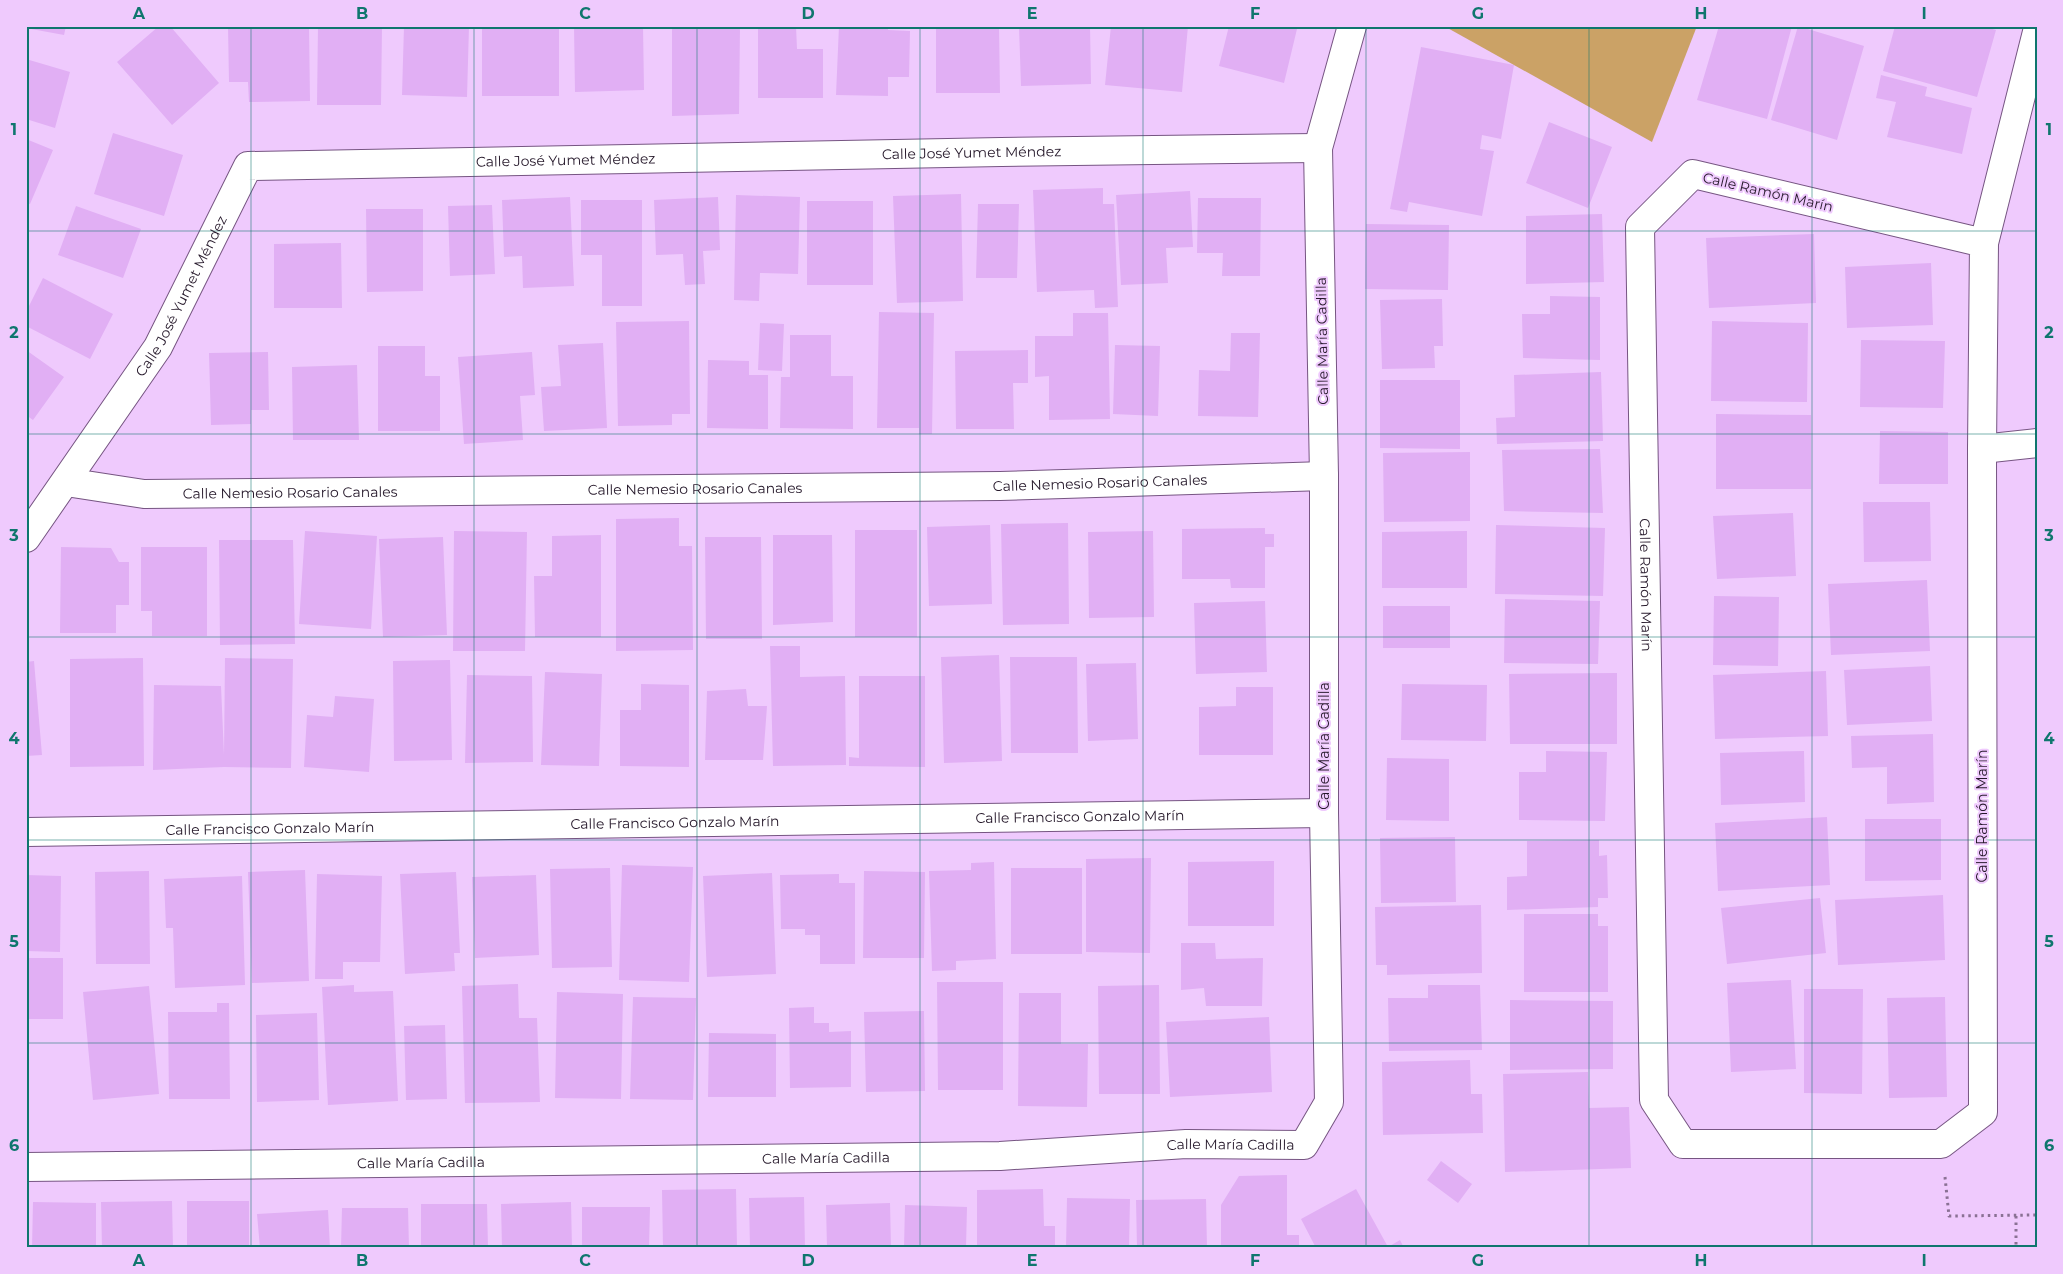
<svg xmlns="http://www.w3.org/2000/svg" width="2063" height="1274" font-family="Montserrat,sans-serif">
  <rect width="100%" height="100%" fill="#efcafd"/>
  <path fill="#cba266" d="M1444 26H1697L1652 142Z"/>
  <path fill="#e1aff4" d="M26 26H66L64 35 26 28Z
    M159 26H170L219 83 172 125 117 62Z
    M228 26H309L310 101 249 102 248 82H229Z
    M318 26H382L381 105H317Z
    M404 26H469L467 97 402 95Z
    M482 26H559V96H482Z
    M574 26H643L644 90 575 92Z
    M672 26H740L739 114 672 116Z
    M758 26H796L797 49H823V98H758Z
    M839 26H888V30L910 31 909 77H888V96L836 95Z
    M936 26H999L1000 93H936Z
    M1019 26H1090L1091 84 1021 86Z
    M1111 26H1188L1182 92 1105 85Z
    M1229 26H1286L1297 29 1284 83 1219 66Z
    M1719 26H1792L1767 119 1697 100Z
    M1798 26 1864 46 1837 140 1771 120Z
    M1895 26H1982L1996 30 1977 97 1883 71Z
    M1421 47 1514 65 1501 139 1482 135 1480 149 1494 151 1482 216 1409 202 1407 212 1390 209Z
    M26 59 70 72 55 128 26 119Z
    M1881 75 1927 87 1925 96 1972 108 1962 154 1887 137 1896 102 1876 98Z
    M1549 122 1612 147 1588 208 1526 183Z
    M113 133 183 155 164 216 94 194Z
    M26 139 53 150 30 204 26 203Z
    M1103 188V204H1114L1118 307 1095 308 1094 290 1037 292 1033 190Z
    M1190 191 1193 247 1166 248 1168 283 1121 285 1116 195Z
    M961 194 963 301 897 303 893 196Z
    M736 195 800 197 798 274 760 273 759 301 734 300Z
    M570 197 574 286 523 288 522 256 504 257 502 200Z
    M718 197 720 250 703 251 705 284 685 285 683 254 656 255 654 200Z
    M1198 198H1261L1260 276H1222L1223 253H1197Z
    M581 200H642V306H602V255H581Z
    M807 201H873V285H807Z
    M978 204H1019L1017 278H976Z
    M492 205 495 274 450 276 448 206Z
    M76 206 141 229 123 278 58 255Z
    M366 209H423V291L367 292Z
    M1602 214 1604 282 1526 284V216Z
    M1366 224 1449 225 1448 290 1365 289Z
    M1814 234 1816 303 1709 308 1706 238Z
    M341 243 342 308H274V244Z
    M1931 263 1933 325 1847 328 1845 267Z
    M43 278 113 314 90 359 26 326V312Z
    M1550 296 1600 297V360L1523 358 1522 314H1550Z
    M1442 299 1443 346H1434L1435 368 1382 369 1380 300Z
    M879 312 934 313 932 434H919V428H877Z
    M1073 313H1108L1110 419 1049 420V376L1035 377V336H1073Z
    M689 321 690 414H672V425L618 426 616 322Z
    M1712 321 1808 323 1807 402 1711 401Z
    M760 323 784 324 782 371 758 370Z
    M1231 333H1260L1258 417 1198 416 1199 370 1230 371Z
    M790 335H831V376H853V429L780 428 781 377H790Z
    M1861 340 1945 341 1943 408 1860 407Z
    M603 343 607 428 544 431 541 387 561 386 558 345Z
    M1115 345 1160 346 1158 416 1113 414Z
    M378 346H425V376H440V431H378Z
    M26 350 64 377 33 420 26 415Z
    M1028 350V383H1013L1014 429H956L955 351Z
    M268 352 269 410H251V424L211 425 209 353Z
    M532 352 535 395 520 396 523 440 464 444 458 357Z
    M708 360 749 361V375H768V429L707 428Z
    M357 365 359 440H293L292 367Z
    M1601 372 1603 441 1497 444 1496 418 1515 417 1514 375Z
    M1380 380H1460V449L1380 448Z
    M1716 414 1811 415V489H1716Z
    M1880 431 1948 432V484H1879Z
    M1600 449 1603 513 1504 511 1502 450Z
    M1470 452V521L1384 522 1383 453Z
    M1863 502H1930L1931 561 1864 562Z
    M1793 513 1796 576 1717 579 1713 516Z
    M679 518V546H692L693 650 616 651V519Z
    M1068 523 1069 624 1003 625 1001 524Z
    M990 525 992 604 929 606 927 527Z
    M1496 525 1605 528 1603 596 1495 594Z
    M1265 528V534H1274V547H1265V588H1231L1230 579H1182V529Z
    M855 530H917V637H855Z
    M305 531 377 536 371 629 299 624Z
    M454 531 527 532 525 651H453Z
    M1153 531 1154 617 1089 618 1088 532Z
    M1467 531V588H1382V532Z
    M601 535V637H535L534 576H552V536Z
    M773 535H832L833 622 773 625Z
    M443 537 447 635 383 637 379 539Z
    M705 537H761L762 639H706Z
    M219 540H293L295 644 220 645Z
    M61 547 111 548 119 562H129V605H116V633H60Z
    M141 547H207V636H152V611H141Z
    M1927 580 1930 651 1831 655 1828 584Z
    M1714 596 1779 597 1778 666 1713 665Z
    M1505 599 1600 601 1598 664 1504 663Z
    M1265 601 1267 672 1196 674 1194 603Z
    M1383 606H1450V648H1383Z
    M770 646H800V677L845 676 846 765 773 766Z
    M999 655 1002 761 944 763 941 657Z
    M1010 657H1077L1078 753H1011Z
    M143 658 144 766 70 767V659Z
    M225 658 293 659 291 768 224 767 153 770 154 685 221 686 224 755Z
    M450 660 452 760 394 761 393 661Z
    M34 661 42 755 26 756V662Z
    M1136 663 1138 739 1088 741 1086 664Z
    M1930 666 1932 721 1847 725 1844 670Z
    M1826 671 1828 736 1715 739 1713 675Z
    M545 672 602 674 599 766 541 765Z
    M1617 673V744H1510L1509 674Z
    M467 675 532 676 533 762 465 763Z
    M859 676H925V767L849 766V757L859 758Z
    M641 684 689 685V767L620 766V710H641Z
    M1402 684 1487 685 1486 741 1401 740Z
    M1236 687H1273V755H1199V707L1236 706Z
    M746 689 748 706H767L763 760H705L707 691Z
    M335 696 374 699 369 772 304 767 307 715 333 717Z
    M1933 734 1934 802 1887 804V767L1852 768 1851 736Z
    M1546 751 1607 752 1605 821 1519 820V772H1546Z
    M1804 751 1805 802 1721 805 1720 753Z
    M1387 758 1449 759V821L1386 820Z
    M1827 817 1830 885 1718 891 1715 823Z
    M1865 819H1941V880L1865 881Z
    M1455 837 1456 902 1381 903 1380 838Z
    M1599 840V856L1607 855 1608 898H1598V907L1507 910V877L1527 876V841Z
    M1151 858 1150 953 1086 952V859Z
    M1274 861V926H1188V862Z
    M994 862 996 959 956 961V970L932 971 929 871 971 870V863Z
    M622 865 693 867 689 982 619 980Z
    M610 868 612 967 552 968 550 869Z
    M1011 868H1082V954H1011Z
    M305 870 309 981 252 983 248 872Z
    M149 871 150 964H96L95 872Z
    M864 871 925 872 924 958H863Z
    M456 872 460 953H454L455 971 405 974 400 874Z
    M772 873 776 974 707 977 703 876Z
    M317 874 382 876 380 962H343V979H315Z
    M839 874V883H855V964H820V935H805V929H781L780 875Z
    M26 875 61 876 60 952 27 951Z
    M536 875 539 955 475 958 472 877Z
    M242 876 245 985 175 988 173 928H166L164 879Z
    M1943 895 1945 960 1838 965 1835 900Z
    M1820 898 1826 953 1727 964 1721 908Z
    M1481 905 1482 973 1387 975V965H1376L1375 907Z
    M1524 914H1598V926H1608V992H1524Z
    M1181 943H1215L1216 959 1263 958 1262 1006H1206L1204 988 1181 990Z
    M26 958H63V1019H26Z
    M1791 980 1796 1069 1731 1072 1727 983Z
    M937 982H1003V1090H938Z
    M518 984 519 1018H537L540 1102 465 1103 462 986Z
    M354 985V992L393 991 398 1101 328 1105 322 987Z
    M1159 985 1160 1094H1099L1098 986Z
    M1428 985H1480L1482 1050 1389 1051 1388 998H1428Z
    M149 986 159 1094 93 1100 83 992Z
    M1804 989H1863L1862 1094 1804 1093Z
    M557 992 623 994 621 1099 555 1098Z
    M1019 993H1061V1044H1088L1087 1107 1018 1106Z
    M633 997 696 998 693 1100 630 1099Z
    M1945 997 1947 1097 1889 1098 1887 998Z
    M1510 1000 1613 1001V1069L1510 1070Z
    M217 1003H229L230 1099H169L168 1012H217Z
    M814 1007V1023H829V1032L851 1031V1087L790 1088 789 1008Z
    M924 1011 925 1091 866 1092 864 1012Z
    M317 1013 319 1100 257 1102 256 1015Z
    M1269 1017 1272 1092 1170 1097 1166 1022Z
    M445 1025 447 1099 406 1100 404 1026Z
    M709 1033 776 1034V1097H708Z
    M1470 1060 1471 1094H1482L1483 1133 1383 1135 1382 1062Z
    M1588 1072 1589 1108 1629 1107 1631 1168 1505 1172 1503 1074Z
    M1441 1161 1472 1184 1458 1203 1427 1180Z
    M1287 1175V1235H1299V1248H1221V1205L1239 1176Z
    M736 1189 737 1248H663L662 1190Z
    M1043 1189 1044 1226H1055V1248H977V1190Z
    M1356 1189 1388 1247 1400 1240 1404 1248H1316L1301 1219Z
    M804 1197 805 1248H750L749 1198Z
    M1067 1198 1130 1199 1129 1248H1066Z
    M1206 1199 1207 1248H1137L1136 1200Z
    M172 1201 173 1248H102L101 1202Z
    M187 1201H249V1248H187Z
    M33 1202 96 1203V1248H32Z
    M571 1202 572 1248H502L501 1204Z
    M890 1203 891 1248H827L826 1205Z
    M421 1204H487L488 1248H421Z
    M905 1205 967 1207 966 1248H904Z
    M582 1207H650L649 1248H582Z
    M342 1208H408L409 1248H341Z
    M328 1210 330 1248H260L257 1214Z"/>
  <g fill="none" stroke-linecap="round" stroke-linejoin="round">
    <g stroke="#765582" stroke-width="30">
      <g id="minor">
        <path id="s1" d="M1984 243 1693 174 1640 227 1654 1100 1683 1144H1941L1983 1112 1982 449 1984 243 2037 32"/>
        <path d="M1982 449 2037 443"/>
        <path id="s2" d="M66 482 144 494 1000 486 1324 476"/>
        <path id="s3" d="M26 538 158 347 248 166 1001 152 1318 148"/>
        <path id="s4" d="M26 832 1324 813"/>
        <path id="s5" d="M26 1167 1000 1156 1186 1144 1304 1145 1329 1102 1324 813V476L1318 148 1352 26"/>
      </g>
    </g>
    <path stroke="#8a7194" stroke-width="3" stroke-dasharray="2.5 4" stroke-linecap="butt" d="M1945 1177 1949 1216 2037 1215
      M2016 1216V1248"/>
    <use href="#minor" stroke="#fff" stroke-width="28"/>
  </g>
  <path fill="none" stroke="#0f766e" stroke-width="1" stroke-opacity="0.55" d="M251 26V1248M474 26V1248M697 26V1248M920 26V1248M1143 26V1248M1366 26V1248M1589 26V1248M1812 26V1248M26 231H2037M26 434H2037M26 637H2037M26 840H2037M26 1043H2037"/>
  <g text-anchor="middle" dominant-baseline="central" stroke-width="4" stroke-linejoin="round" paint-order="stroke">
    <g font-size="14" fill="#25182a" stroke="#efcafd">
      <text stroke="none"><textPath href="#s3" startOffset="1158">Calle José Yumet Méndez</textPath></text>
      <text stroke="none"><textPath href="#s3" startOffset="752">Calle José Yumet Méndez</textPath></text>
      <text transform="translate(1768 192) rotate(13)">Calle Ramón Marín</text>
      <text stroke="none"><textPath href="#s3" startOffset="288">Calle José Yumet Méndez</textPath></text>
      <text transform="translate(1322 341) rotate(-91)">Calle María Cadilla</text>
      <text stroke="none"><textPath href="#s2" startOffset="1035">Calle Nemesio Rosario Canales</textPath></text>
      <text stroke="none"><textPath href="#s2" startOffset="630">Calle Nemesio Rosario Canales</textPath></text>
      <text stroke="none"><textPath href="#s2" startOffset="225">Calle Nemesio Rosario Canales</textPath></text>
      <text stroke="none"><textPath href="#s1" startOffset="732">Calle Ramón Marín</textPath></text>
      <text transform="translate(1324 746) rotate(-90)">Calle María Cadilla</text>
      <text transform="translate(1982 816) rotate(-90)">Calle Ramón Marín</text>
      <text stroke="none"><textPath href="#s4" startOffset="1054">Calle Francisco Gonzalo Marín</textPath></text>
      <text stroke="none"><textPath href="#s4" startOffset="649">Calle Francisco Gonzalo Marín</textPath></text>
      <text stroke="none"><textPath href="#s4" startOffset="244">Calle Francisco Gonzalo Marín</textPath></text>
      <text stroke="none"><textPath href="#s5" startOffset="1205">Calle María Cadilla</textPath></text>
      <text stroke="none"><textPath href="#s5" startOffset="800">Calle María Cadilla</textPath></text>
      <text stroke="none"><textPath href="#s5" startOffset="395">Calle María Cadilla</textPath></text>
    </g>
  </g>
  <rect width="2063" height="1274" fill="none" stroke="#efcafd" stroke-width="55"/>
  <rect x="28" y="28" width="2008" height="1218" fill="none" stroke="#0f766e" stroke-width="2"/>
  <g font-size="16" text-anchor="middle" font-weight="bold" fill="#0f766e">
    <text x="139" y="19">A</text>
    <text x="362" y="19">B</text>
    <text x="585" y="19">C</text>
    <text x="808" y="19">D</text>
    <text x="1032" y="19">E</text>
    <text x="1255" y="19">F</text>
    <text x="1478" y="19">G</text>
    <text x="1701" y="19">H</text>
    <text x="1924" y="19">I</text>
    <text x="14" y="135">1</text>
    <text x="2049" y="135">1</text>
    <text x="14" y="338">2</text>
    <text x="2049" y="338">2</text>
    <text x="14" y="541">3</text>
    <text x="2049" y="541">3</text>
    <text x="14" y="744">4</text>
    <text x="2049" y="744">4</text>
    <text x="14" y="947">5</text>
    <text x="2049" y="947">5</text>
    <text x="14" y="1151">6</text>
    <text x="2049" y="1151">6</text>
    <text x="139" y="1266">A</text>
    <text x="362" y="1266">B</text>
    <text x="585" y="1266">C</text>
    <text x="808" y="1266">D</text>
    <text x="1032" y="1266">E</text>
    <text x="1255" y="1266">F</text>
    <text x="1478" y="1266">G</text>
    <text x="1701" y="1266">H</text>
    <text x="1924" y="1266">I</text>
  </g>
</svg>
